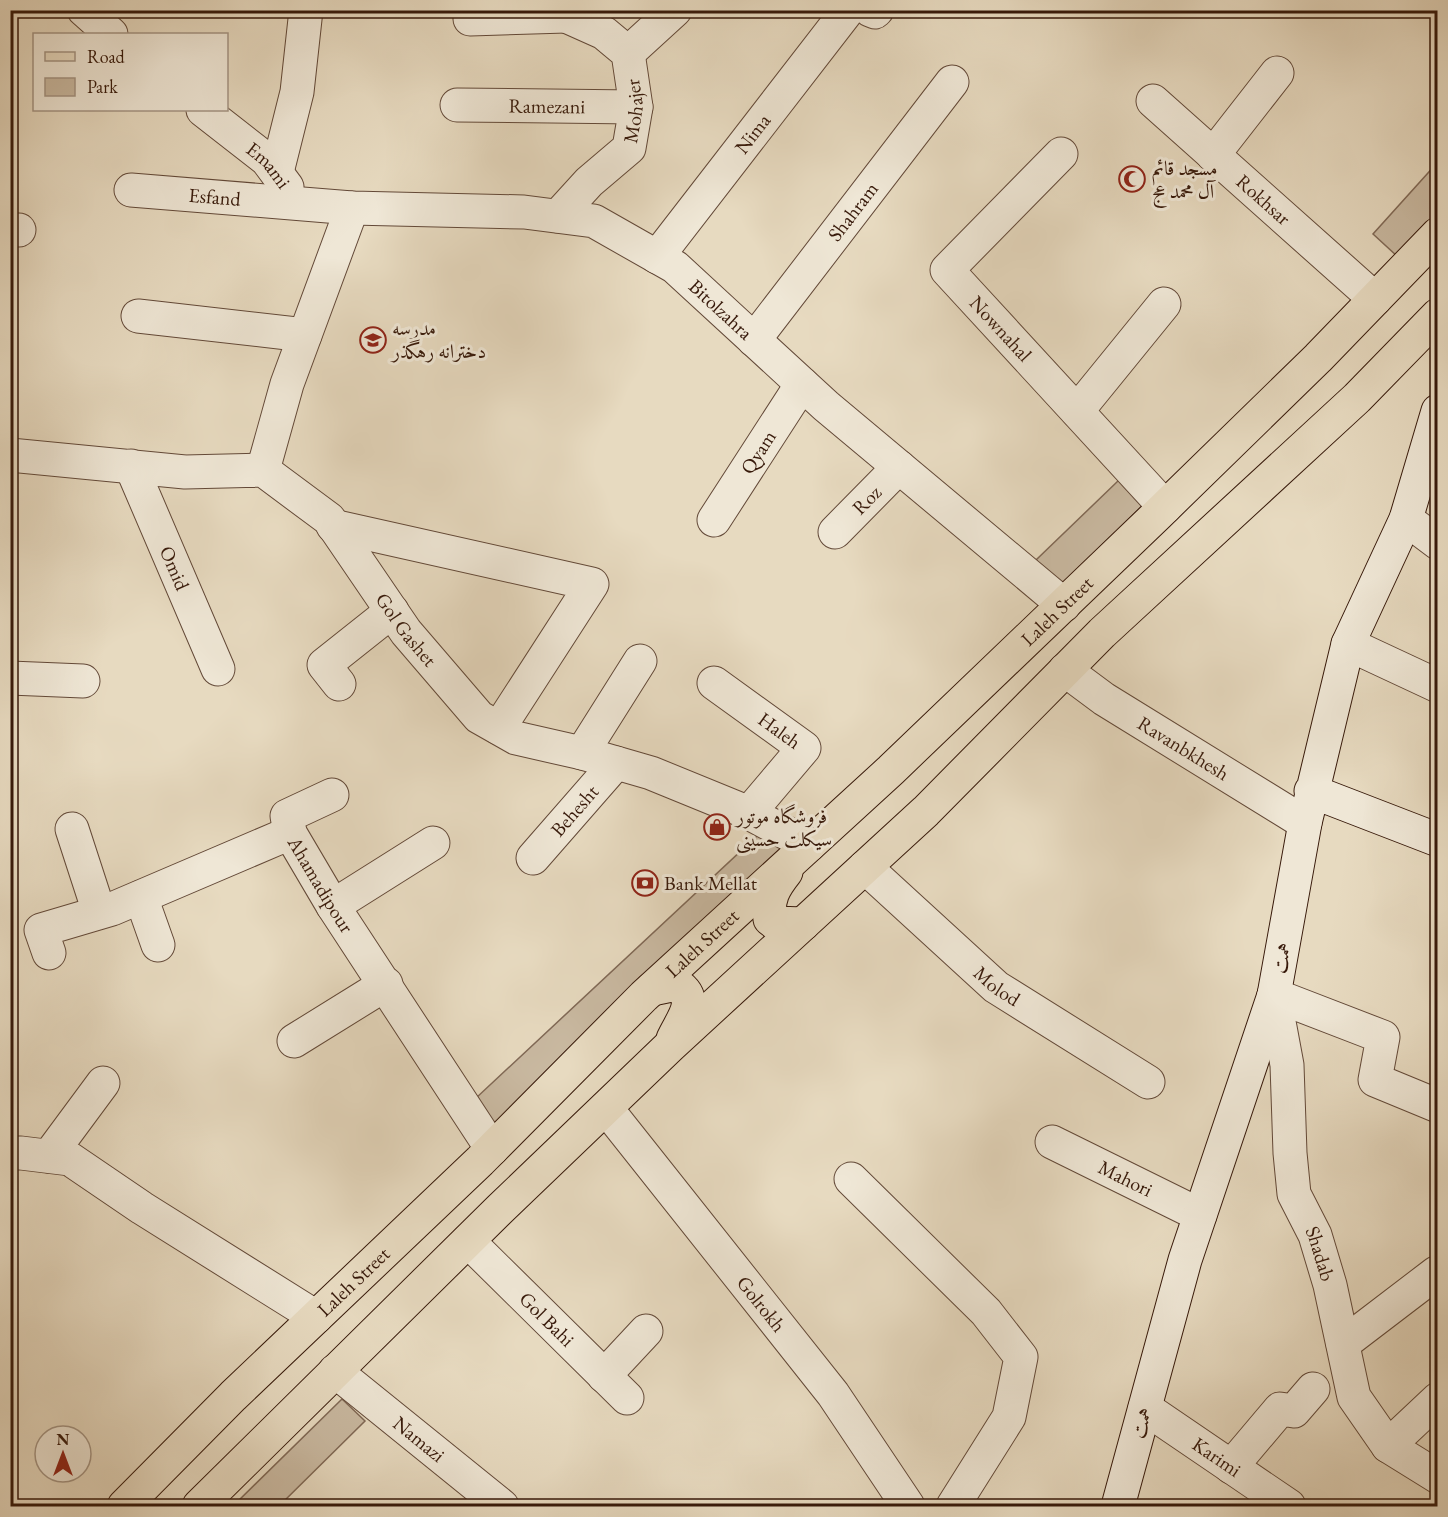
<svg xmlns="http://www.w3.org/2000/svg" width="1448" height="1517" font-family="'EB Garamond',Amiri,serif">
  <rect width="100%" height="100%" fill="#e7dac0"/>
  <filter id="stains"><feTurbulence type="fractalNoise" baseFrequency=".00333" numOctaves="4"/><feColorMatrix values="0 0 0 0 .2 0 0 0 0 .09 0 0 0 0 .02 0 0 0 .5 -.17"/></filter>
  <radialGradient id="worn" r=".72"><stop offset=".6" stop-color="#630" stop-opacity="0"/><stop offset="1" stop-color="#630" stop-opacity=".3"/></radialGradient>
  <path fill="#c9b9a1" stroke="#806956" stroke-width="1.5" d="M1437 163V214L1398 257 1373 234Z
    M1119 480 1143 505 1061 585 1036 560Z
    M757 836 785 848 494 1126 476 1098Z
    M342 1399 365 1421 279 1506H233Z"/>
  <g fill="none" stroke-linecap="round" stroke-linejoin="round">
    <g stroke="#634938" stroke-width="35">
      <g id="street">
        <path d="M84 10 111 34"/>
        <path d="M870 10 875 12 877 10"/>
        <path d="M470 19 566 16"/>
        <path d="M628 53 675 10"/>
        <path id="s1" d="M1153 101 1375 299"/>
        <path id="s2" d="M457 105 636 107"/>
        <path id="s3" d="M203 110 267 160 287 187"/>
        <path id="s4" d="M1061 154 947 270 1165 507"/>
        <path d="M1213 155 1277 73"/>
        <path d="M277 172 297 92 306 10"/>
        <path id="s5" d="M131 190 352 208 524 212 594 221 675 267 826 406 1064 605"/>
        <path id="s6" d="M558 216 589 182 629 148 636 107 628 53 604 33 566 16 565 10"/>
        <path d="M10 230H19"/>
        <path id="s7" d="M657 257 848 10"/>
        <path d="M138 316 305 335"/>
        <path id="s8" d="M754 340 952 82"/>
        <path d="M1077 411 1164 304"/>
        <path id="s9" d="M10 455 185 472 263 470 329 519 406 632 479 717 516 738 582 753 651 773 749 813 809 845"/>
        <path id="s10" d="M131 466 218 669"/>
        <path d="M263 470 287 384 352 208"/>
        <path d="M1406 519 1438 543"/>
        <path id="s11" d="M714 520 802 384"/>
        <path d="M333 526 592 584 499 728"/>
        <path id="s12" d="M835 532 899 467"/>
        <path d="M1348 644 1438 686"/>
        <path id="s13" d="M1065 670 1104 699 1305 823"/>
        <path d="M10 678 83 681"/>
        <path id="s14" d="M714 683 804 748 749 813"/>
        <path d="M339 684 324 665 392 611"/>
        <path d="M582 753 640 661"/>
        <path d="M72 829 99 912"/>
        <path d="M290 833 287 816 332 795"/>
        <path id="s15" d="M533 858 616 763"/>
        <path id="s16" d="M865 867 996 987 1148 1082"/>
        <path d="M141 897 158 945"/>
        <path d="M333 906 433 843"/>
        <path id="s17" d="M49 953 41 930 112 909 290 833 333 906 492 1149"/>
        <path id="s18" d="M1274 995 1287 1065 1290 1153 1294 1194 1315 1235 1330 1285 1354 1397 1388 1446 1438 1477"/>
        <path d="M1274 995 1383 1037 1375 1080 1438 1106"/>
        <path d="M294 1041 386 984"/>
        <path id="s19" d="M606 1108 833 1394 908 1506"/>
        <path id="s20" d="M1052 1142 1200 1215"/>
        <path d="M10 1153H21L70 1159 142 1208 316 1317"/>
        <path d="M49 1156 103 1083"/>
        <path d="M851 1179 986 1312 1021 1357 1009 1417 953 1506"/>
        <path id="s21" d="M468 1241 627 1398"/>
        <path d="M1343 1344 1436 1273"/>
        <path id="s22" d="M335 1371 502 1506"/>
        <path d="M604 1376 646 1331"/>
        <path id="s23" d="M1145 1408 1289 1506"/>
        <path d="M1388 1446 1438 1399"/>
        <path d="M1231 1467 1280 1409 1294 1411 1313 1389"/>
      </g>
    </g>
    <g stroke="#37190a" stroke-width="35">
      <path id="secondary" d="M1311 791 1438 840
        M1118 1506 1185 1260 1274 995 1305 823 1348 644 1406 519 1438 411"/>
    </g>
    <g stroke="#37190a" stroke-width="35">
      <g id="primary">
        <path d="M786 872C774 887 767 899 770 919L775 923 803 924"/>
        <path d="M652 989 676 984C701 1000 682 1019 673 1039"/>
        <path id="s24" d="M124 1506 233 1396 480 1161 644 996 891 770 1158 514 1318 358 1438 234"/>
        <path d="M199 1506 500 1209 670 1046 926 811 1102 633 1357 398 1438 315"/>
      </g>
    </g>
    <use href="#street" stroke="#efe7d6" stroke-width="33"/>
    <use href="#secondary" stroke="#efe7d6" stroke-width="33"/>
    <use href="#primary" stroke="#e7dac0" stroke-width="33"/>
  </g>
  <defs>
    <g id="mosque-ring" transform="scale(1.35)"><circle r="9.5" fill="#efe7d6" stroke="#8f2418" stroke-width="1.5"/><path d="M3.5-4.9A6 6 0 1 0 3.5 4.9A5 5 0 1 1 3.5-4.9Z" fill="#8f2418"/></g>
    <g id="school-ring" transform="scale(1.35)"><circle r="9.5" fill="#efe7d6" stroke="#8f2418" stroke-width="1.5"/><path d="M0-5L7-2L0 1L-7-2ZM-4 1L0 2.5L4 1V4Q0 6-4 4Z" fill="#8f2418"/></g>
    <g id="shop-ring" transform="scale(1.35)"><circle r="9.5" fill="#efe7d6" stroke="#8f2418" stroke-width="1.5"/><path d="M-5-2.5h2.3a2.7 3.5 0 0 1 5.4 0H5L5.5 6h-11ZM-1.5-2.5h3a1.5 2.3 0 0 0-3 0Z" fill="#8f2418"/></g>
    <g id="bank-ring" transform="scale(1.35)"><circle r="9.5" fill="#efe7d6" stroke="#8f2418" stroke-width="1.5"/><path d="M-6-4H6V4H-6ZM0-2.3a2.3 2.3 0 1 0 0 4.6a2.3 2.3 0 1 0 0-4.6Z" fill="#8f2418"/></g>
  </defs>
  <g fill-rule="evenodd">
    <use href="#mosque-ring" x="1132" y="179"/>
    <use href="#school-ring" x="373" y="340"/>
    <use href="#shop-ring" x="717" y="827"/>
    <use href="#bank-ring" x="645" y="883"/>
  </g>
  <g text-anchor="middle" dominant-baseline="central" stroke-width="6" stroke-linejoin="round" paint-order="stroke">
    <g font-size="20" fill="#37190a" stroke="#efe7d6">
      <text stroke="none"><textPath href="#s2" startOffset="90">Ramezani</textPath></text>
      <text stroke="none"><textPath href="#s6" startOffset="136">Mohajer</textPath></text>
      <text stroke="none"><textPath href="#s7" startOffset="156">Nima</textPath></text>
      <text stroke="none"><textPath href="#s3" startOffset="86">Emami</textPath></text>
      <text stroke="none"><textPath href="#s5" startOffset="84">Esfand</textPath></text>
      <text stroke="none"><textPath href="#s1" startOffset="148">Rokhsar</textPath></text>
      <text stroke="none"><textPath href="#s8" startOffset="162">Shahram</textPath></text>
      <text stroke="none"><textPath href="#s5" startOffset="620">Bitolzahra</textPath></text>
      <text stroke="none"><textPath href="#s4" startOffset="242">Nownahal</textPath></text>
      <text stroke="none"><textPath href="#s11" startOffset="81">Qyam</textPath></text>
      <text stroke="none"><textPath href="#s12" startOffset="45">Roz</textPath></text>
      <text stroke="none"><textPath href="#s10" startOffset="111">Omid</textPath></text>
      <text stroke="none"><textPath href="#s24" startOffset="1293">Laleh Street</textPath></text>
      <text stroke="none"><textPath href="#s9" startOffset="471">Gol Gashet</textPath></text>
      <text stroke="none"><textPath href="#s14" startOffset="81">Haleh</textPath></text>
      <text stroke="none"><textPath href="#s13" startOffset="142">Ravanbkhesh</textPath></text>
      <text stroke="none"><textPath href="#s15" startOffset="63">Behesht</textPath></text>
      <text stroke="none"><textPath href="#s17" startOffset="352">Ahamadipour</textPath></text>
      <text stroke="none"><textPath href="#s24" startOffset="807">Laleh Street</textPath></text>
      <text transform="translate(1281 958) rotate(-80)">همت</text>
      <text stroke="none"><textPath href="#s16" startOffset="178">Molod</textPath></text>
      <text stroke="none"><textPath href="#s20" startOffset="82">Mahori</textPath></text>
      <text stroke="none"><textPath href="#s18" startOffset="266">Shadab</textPath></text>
      <text stroke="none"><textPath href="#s24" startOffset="321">Laleh Street</textPath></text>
      <text stroke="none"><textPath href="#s19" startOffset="250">Golrokh</textPath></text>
      <text stroke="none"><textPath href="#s21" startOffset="111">Gol Bahi</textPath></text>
      <text transform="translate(1141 1423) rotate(-75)">همت</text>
      <text stroke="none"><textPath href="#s22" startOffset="108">Namazi</textPath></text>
      <text stroke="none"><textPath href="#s23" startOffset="87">Karimi</textPath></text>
    </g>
    <g font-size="20" fill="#37190a" stroke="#efe7d6" text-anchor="start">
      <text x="1152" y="168">مسجد قائم<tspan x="1152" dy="23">آل محمد عج</tspan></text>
      <text x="392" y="328">مدرسه<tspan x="392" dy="23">دخترانه رهگذر</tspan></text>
      <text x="736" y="816">فروشگاه موتور<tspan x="736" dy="23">سیکلت حسینی</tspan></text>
      <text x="664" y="883">Bank Mellat</text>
    </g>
  </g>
  <rect width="1448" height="1517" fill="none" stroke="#e7dac0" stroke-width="36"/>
  <rect x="12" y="12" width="1424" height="1493" fill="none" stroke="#37190a" stroke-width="3"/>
  <rect x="18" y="18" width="1412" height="1481" fill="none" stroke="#37190a" stroke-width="1.5"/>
  <rect x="33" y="33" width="195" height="78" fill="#efe7d6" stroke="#a59584" stroke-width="1.5"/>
  <rect x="45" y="52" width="30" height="9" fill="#e7dac0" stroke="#a59584" stroke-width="1.5"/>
  <text x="87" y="63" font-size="18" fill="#37190a">Road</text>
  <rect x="45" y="78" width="30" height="18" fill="#c9b9a1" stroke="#a59584" stroke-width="1.5"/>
  <text x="87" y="93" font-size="18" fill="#37190a">Park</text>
  <g transform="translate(63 1454)"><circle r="28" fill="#efe7d6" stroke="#a59584" stroke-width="1.5"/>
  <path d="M0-4.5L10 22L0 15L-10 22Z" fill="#8f2418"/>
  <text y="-9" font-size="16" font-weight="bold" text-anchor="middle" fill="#37190a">N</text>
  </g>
  <rect width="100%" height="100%" filter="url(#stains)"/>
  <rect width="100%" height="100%" fill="url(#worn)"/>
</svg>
